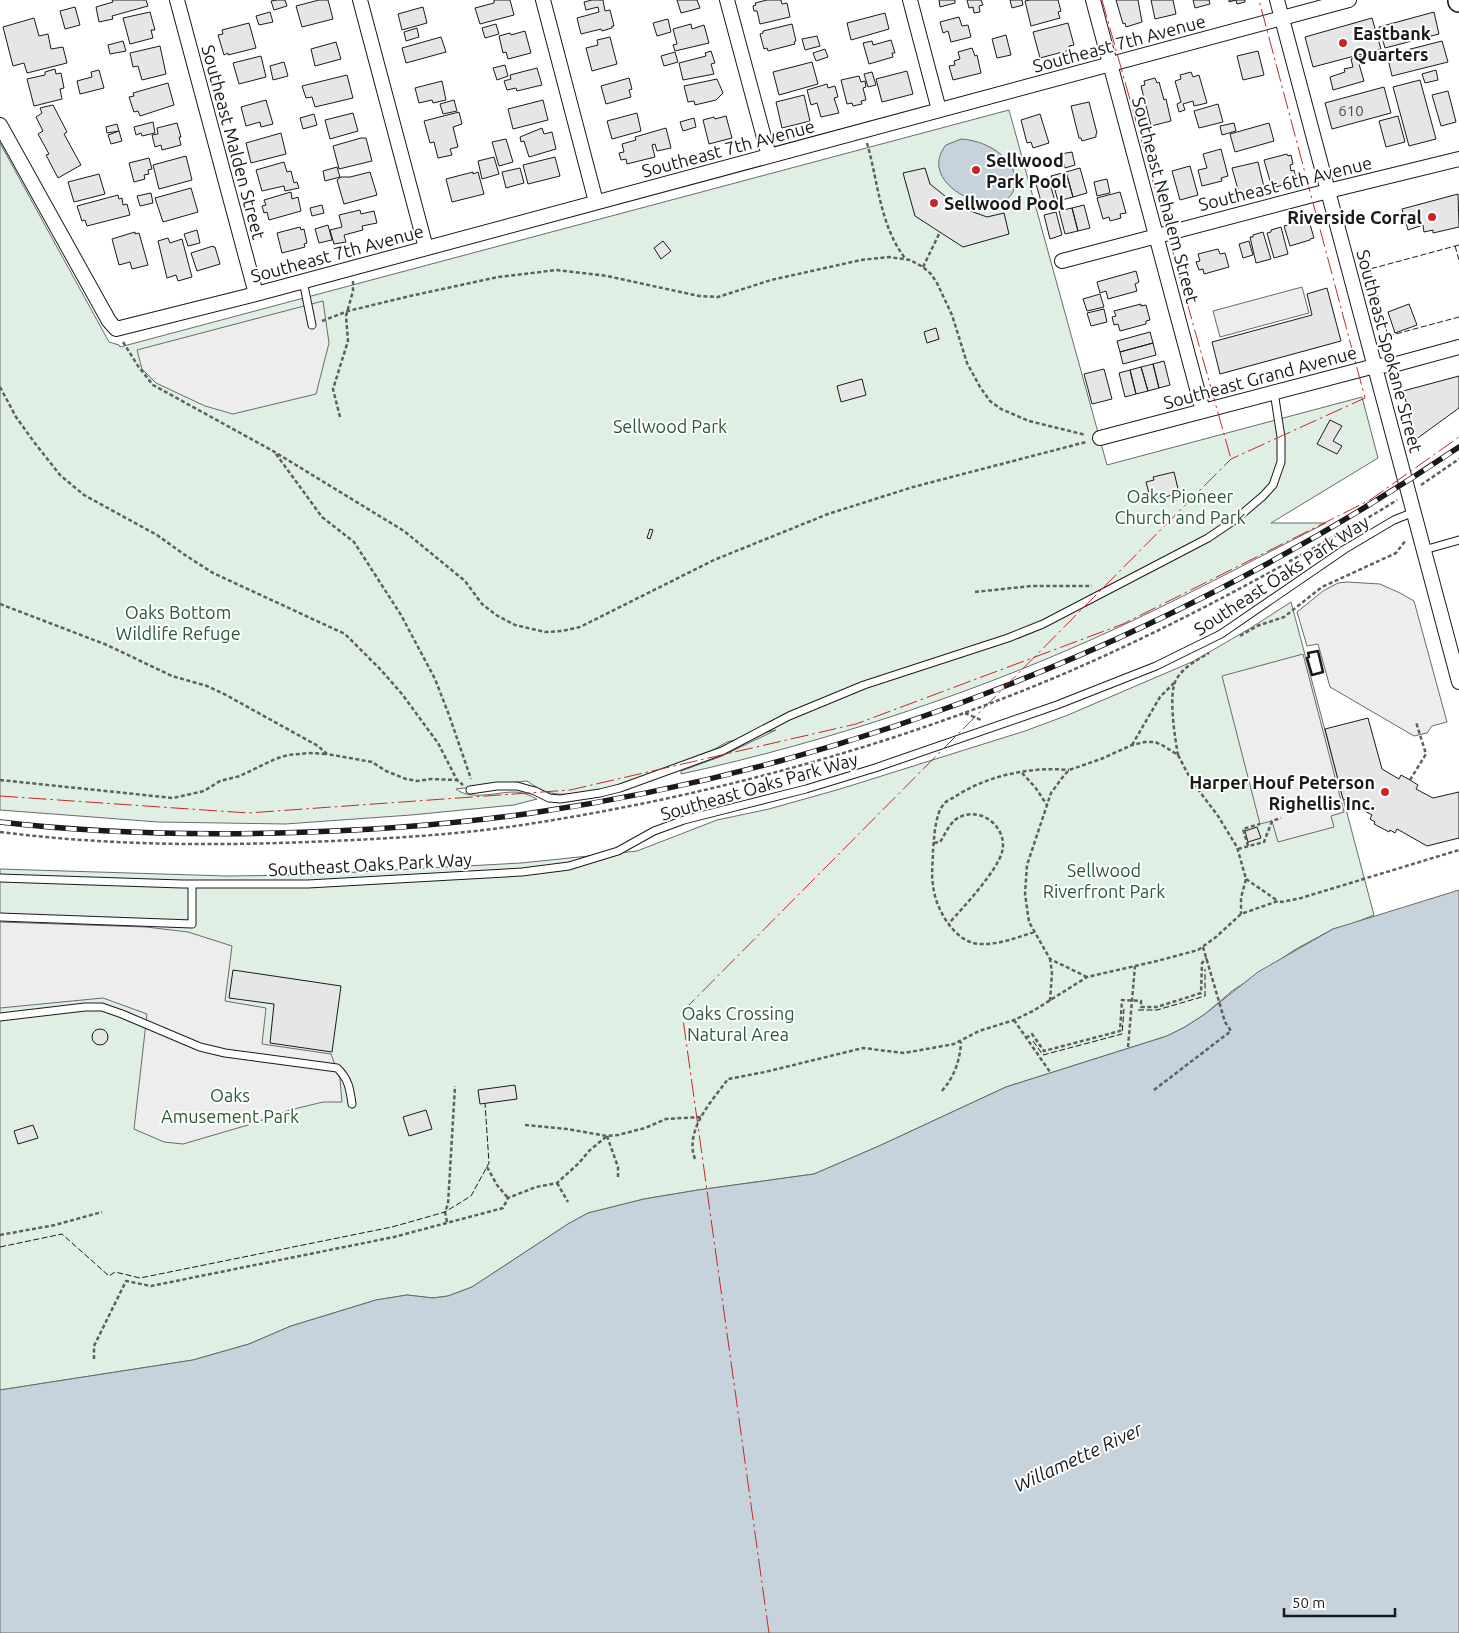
<svg xmlns="http://www.w3.org/2000/svg" width="1459" height="1633" font-family="Ubuntu,sans-serif">
  <rect width="100%" height="100%" fill="#fff"/>
  <path fill="#e0efe3" stroke="#6a6a6a" d="M1009 110 1107 465 1362 397 1378 458 1271 523H1326C1257 558 1188 595 1117 628 981 691 828 742 681 774V771L722 756 776 730 727 742 713 750C673 764 591 802 551 793 542 791 534 786 527 781L456 789C471 801 496 792 514 792 522 792 529 795 537 799L514 805 411 815 285 824 158 822 0 810V143L109 342 119 345 120 347Z
    M1291 602 1374 915 1349 925 1333 929 1296 949 1232 991 1205 1014 1185 1027 1167 1036 1006 1087 879 1146 814 1174 698 1190 644 1199 588 1213 568 1224 472 1287 448 1296 433 1298 407 1295 376 1300 291 1326 249 1344 193 1360 0 1390V869L227 876 303 875 521 863 637 851 717 820 769 809 840 789 1025 731 1068 715 1194 661 1249 629Z"/>
  <path fill="#ededed" stroke="#6a6a6a" d="M1302 287 1309 313 1220 337 1213 311Z
    M323 301 329 343 316 394 233 414 205 406 156 383 142 369 137 350Z
    M1347 582 1380 584 1400 593 1414 601 1447 722 1432 726 1427 733 1414 736 1330 687 1318 644 1307 646 1297 612 1323 591 1338 583Z
    M1303 654 1344 812 1331 816 1334 827 1278 842 1272 821 1260 824 1222 676Z
    M0 922 146 927 188 932 232 946 225 1001 266 1008 262 1044 331 1054 340 1079 342 1102H323L290 1110 248 1125 183 1144 164 1142 134 1129 147 1014 103 998 0 1008Z"/>
  <path fill="#c6d2dc" stroke="#6a6a6a" d="M961 139C978 140 994 147 1006 159 1012 165 1016 175 1015 183 1013 229 911 188 946 145Z
    M1459 890V1633H0V1390L193 1360 249 1344 291 1326 376 1300 407 1295 433 1298 448 1296 472 1287 568 1224 588 1213 644 1199 698 1190 814 1174 879 1146 1006 1087 1167 1036 1185 1027 1205 1014 1258 972 1333 929Z"/>
  <path fill="#e6e6e6" stroke="#1a1a1a" d="M112 0H146L148 6 112 16 113 19 99 22 96 7 113 2Z
    M277 0H285L287 6 274 10 271 1Z
    M319 0H328L333 19 302 27 296 6Z
    M494 0H510L514 15 480 24 475 8 494 3Z
    M592 0H603L605 11 610 10 614 26H612V28L602 31 601 29 581 34 577 18 599 12 598 7 586 10 584 2Z
    M677 0H697L700 8 681 13Z
    M767 0H781L782 4 787 3 790 17 760 24 757 11H754L753 6 756 5 755 3Z
    M939 0H955V3L940 7Z
    M967 0H981L983 5 979 6 980 12 974 13 973 7 969 8Z
    M1010 0H1022L1023 5 1012 8Z
    M1030 0H1058L1061 11 1058 12 1060 18 1031 26 1025 1Z
    M1116 0H1138L1142 22 1126 27 1125 23 1123 24Z
    M1151 0H1173L1176 14 1155 19Z
    M1193 0H1209L1210 4 1195 8Z
    M1229 0H1245V2L1237 4 1236 0 1229 2Z
    M75 7 80 25 65 29 60 11Z
    M423 7 427 23 402 30 398 14Z
    M150 12 155 30H151L153 38 130 44 123 18Z
    M270 12 273 22 259 25 256 16Z
    M1434 12 1439 34 1385 48 1379 27Z
    M885 13 889 29 851 40 847 23Z
    M959 17 962 26 968 25 971 37 951 42 948 31 943 33 940 22Z
    M34 18 39 36 48 34 51 49 63 47 67 63 27 73 24 63 13 66 3 27Z
    M1372 18 1381 49 1313 67 1305 37Z
    M668 19 671 32 657 36 653 23Z
    M249 23 256 48 228 55V53L224 55 218 35 223 34 222 30Z
    M1068 23 1074 45 1069 46 1070 50 1040 58 1033 32Z
    M496 24 499 34 485 38 482 28Z
    M691 24 692 29 704 25 709 43 675 51 673 45 677 44 673 29Z
    M792 24 796 41 794 42 795 44 768 51 767 48 764 49 760 34 763 33V31Z
    M417 28 419 37 406 41 404 32Z
    M525 31 531 53 508 59 506 52 503 53 499 36 510 33 511 35Z
    M1006 35 1011 55 997 58 992 39Z
    M817 36 820 46 805 50 802 39Z
    M441 37 446 52 406 63 402 48Z
    M610 37 617 64 592 71 586 48 598 45 597 40Z
    M891 40 895 53H892L893 57 869 64 863 43 872 41 873 45Z
    M123 41 126 51 110 54 108 45Z
    M1442 41 1448 62 1392 76 1387 55Z
    M336 42 341 59 315 66 311 49Z
    M160 46 166 74 142 80 138 66 133 67 130 53Z
    M972 48 975 56 977 55 981 73 953 80 949 66 955 65 954 61 960 59 958 52Z
    M825 49 828 57 816 61 813 53Z
    M711 51 715 63 711 64 714 74 683 80 679 63 706 56 705 53Z
    M1258 51 1264 75 1243 80 1237 56Z
    M675 52 678 62 664 66 661 56Z
    M261 56 266 77 239 84 233 63Z
    M1362 56 1364 63 1359 64 1364 81 1333 90 1330 77 1345 72 1344 69 1353 67 1351 59Z
    M284 62 288 76 273 80 270 66Z
    M812 62 818 84 779 95 773 72Z
    M505 65 508 76 497 80 493 68Z
    M537 68 542 85 517 91 516 88 507 90 504 81 511 79 510 75Z
    M55 69 56 74 61 73 64 88 60 89 62 99 34 106 27 79 45 75V72Z
    M99 70 104 88 80 94 77 81 92 77 91 72Z
    M1436 70 1438 80 1425 83 1422 74Z
    M907 71 913 94 882 102 876 79Z
    M872 72 876 85 868 87 864 74Z
    M1191 72 1193 77 1199 75 1207 103 1194 106 1193 101 1183 104 1185 110 1179 112 1177 104 1181 102 1175 81 1181 79 1180 75Z
    M347 75 353 98 315 107 312 97 306 98 302 86Z
    M859 76 861 82 865 81 866 87 863 88 866 100 861 101 862 104 853 106 852 103 847 104 841 80Z
    M629 78 632 89 629 90 631 97 606 104 601 86Z
    M1155 78 1157 83 1159 82 1164 100 1166 99 1171 121 1151 126 1141 86 1145 85 1144 81Z
    M717 79 723 93 716 100 695 105 694 101 688 102 684 86Z
    M1420 80 1436 139 1409 146 1393 87Z
    M442 81 446 100 433 103 432 100 419 103 415 88Z
    M168 83 174 105 140 116 138 111 134 112 129 97 134 96 133 93Z
    M827 84 828 88 835 86 838 97 834 98 839 113 821 117 817 103 811 105 807 90Z
    M1384 87 1391 113 1332 129 1325 103Z
    M1448 91 1456 122 1441 126 1432 95Z
    M804 95 810 121 782 128 776 102Z
    M266 100 273 124 261 127 260 122 246 126 241 107Z
    M454 100 457 111 443 114 440 104Z
    M543 100 548 120 513 129 508 109Z
    M1089 102 1097 133 1096 134V137L1082 141 1081 138H1079L1071 106Z
    M1218 104 1223 122 1199 128 1194 111Z
    M53 105 67 132 64 134 81 165 58 178 46 155 49 154 38 134 43 131 36 117 42 113 40 108Z
    M459 112 462 124 453 127 458 147 450 149 452 155 438 158 434 142 430 143 424 121Z
    M353 113 358 131 330 139 325 120Z
    M637 113 641 131 612 139 607 121Z
    M314 114 317 125 303 129 300 118Z
    M1040 114 1049 143 1033 148 1031 142 1027 143 1021 120Z
    M726 116 732 138 709 144 703 120 714 117 715 119Z
    M1398 116 1405 142 1386 147 1379 121Z
    M694 118 696 127 683 131 680 122Z
    M153 122 155 133 142 136 141 133 136 135 134 127Z
    M177 123 181 137H179L181 145 162 150 161 145 155 147 152 135 158 134 157 128Z
    M1234 123 1236 131 1222 135 1220 126Z
    M1269 123 1274 141 1235 152 1230 134Z
    M117 124 119 131 107 133 106 127Z
    M542 128 544 134 552 132 556 149 529 157 524 141 521 142 520 137Z
    M666 128 671 148 657 151 655 144 652 145 655 157 627 164 626 159 621 160 619 153 624 152 622 144 636 140 635 137Z
    M119 131 122 141 111 144 108 135Z
    M281 133 286 154 251 163 246 143Z
    M361 138H366L372 161 339 169 333 146Z
    M506 139 513 162 499 166 492 142Z
    M1221 149 1228 176 1221 178 1222 181 1202 186 1198 170 1207 168 1203 154Z
    M1072 152 1075 165 1065 168 1061 154Z
    M1287 154 1288 156 1291 155 1293 164 1290 165 1291 171 1294 170 1296 179 1294 180V182L1272 188 1264 160Z
    M186 156 192 180 159 189 153 165Z
    M494 157 499 174 482 179 478 161Z
    M555 157 560 176 528 184 523 165Z
    M149 158 152 169 148 170 149 174 144 175 145 179 134 182 129 163Z
    M284 162 287 172 291 171 294 183 297 182 299 188 285 191 284 186 262 191 256 170Z
    M1258 162 1264 187 1239 193 1232 168Z
    M1190 166 1198 195 1180 200 1172 171Z
    M337 167 340 177 325 181 323 171Z
    M520 168 524 183 506 188 502 172Z
    M925 168 930 184 945 196 968 210 987 217 1004 213 1009 234 963 247 915 216 903 173Z
    M1080 168 1087 193 1073 197 1066 172Z
    M370 172 377 195 344 204 337 180 341 177H350Z
    M473 172V174L478 172 484 194 452 202 446 179Z
    M1066 172 1073 197 1058 201 1051 176Z
    M99 174 105 194 74 202 68 182Z
    M1048 177 1055 201 1042 205 1035 180Z
    M1107 179 1110 193 1097 196 1094 182Z
    M191 188 198 212 163 222 155 198Z
    M291 192 292 199 298 197 301 211 269 220 267 212 264 213 262 206 266 205 264 200Z
    M1120 192 1126 213 1120 214 1121 218 1110 221 1109 217 1103 219 1097 198Z
    M151 193 153 203 140 206 137 196Z
    M1458 194 1459 227 1433 233V230L1424 232 1423 225 1408 230 1402 209Z
    M118 195 119 199 122 198 123 205 127 204 130 215 87 226 85 220 82 221 77 206Z
    M322 205 324 213 312 216 310 208Z
    M1084 205 1090 228 1078 231 1072 208Z
    M1072 208 1078 231 1065 234 1059 211Z
    M360 210 361 214 374 211 377 223 362 226 363 230 344 235 346 242 334 244 330 230 342 227 339 215Z
    M1056 212 1062 235 1050 239 1044 215Z
    M1305 220 1306 222 1309 221 1314 238 1310 239V240L1290 246 1284 226Z
    M328 225 332 240 319 243 315 229Z
    M300 227 301 230 304 229 307 243 304 244 305 247 282 253 277 233Z
    M1281 227 1288 254 1274 258 1267 233 1271 232V230Z
    M197 230 200 243 188 246 184 234Z
    M135 232V234L139 233 148 265 132 269 130 262 119 265 112 239Z
    M1263 232 1271 259 1256 263 1250 237H1253V235Z
    M168 238 170 243 182 239 192 277 178 281 176 275 167 278 158 241Z
    M663 241 671 251 661 259 654 248Z
    M1249 241 1253 255 1243 258 1239 244Z
    M213 246V247H215L220 264 197 271 191 253Z
    M1218 249 1220 254 1225 253 1229 267 1204 274 1203 269 1199 270 1196 262 1200 261 1198 254Z
    M1136 271 1139 282 1135 284 1137 291 1108 299 1106 291 1100 293 1097 282Z
    M1327 288 1341 341 1220 374 1212 342 1312 315 1307 294Z
    M1100 294 1104 307 1087 311 1083 299Z
    M1141 304V306L1146 305 1150 320 1146 321V324L1120 331 1118 324 1114 325 1112 317 1116 316 1114 311Z
    M1409 304 1417 325 1395 333 1388 312Z
    M1104 309 1107 322 1091 326 1087 313Z
    M936 328 939 339 927 343 924 332Z
    M1150 332 1153 343 1120 352 1117 341Z
    M1153 343 1156 355 1123 364 1120 352Z
    M1164 361 1170 385 1159 388 1153 364Z
    M1153 364 1159 388 1148 391 1141 367Z
    M1141 367 1148 391 1136 394 1130 370Z
    M1104 369 1112 399 1092 404 1084 374Z
    M1130 370 1136 394 1125 397 1119 373Z
    M1459 376V408L1415 440 1404 406 1407 405 1403 391Z
    M862 379 866 395 841 402 837 386Z
    M1330 420 1342 426 1333 441 1342 446 1337 454 1317 444Z
    M1174 472 1179 493 1151 501 1146 482 1154 480 1153 477Z
    M650 529 653 530 650 539 647 538Z
    M1368 718 1382 769 1399 779 1401 775 1410 780 1418 785 1416 789 1433 798 1459 792V838L1427 846 1397 829 1395 833 1390 830 1389 832 1374 824 1375 822 1370 819 1372 815 1343 799 1325 729Z
    M1257 827 1261 838 1248 842 1245 831Z
    M233 970 341 986 332 1052 270 1043 274 1004 229 998Z
    M92 1037a8 8 0 1 1 16 0a8 8 0 1 1-16 0Z
    M515 1085 517 1099 480 1104 478 1090Z
    M426 1110 432 1129 409 1136 403 1117Z
    M33 1125 38 1138 18 1144 14 1131Z"/>
  <g fill="none" stroke-linecap="round" stroke-linejoin="round">
    <g stroke="#1a1a1a" stroke-width="9">
      <path id="lane" d="M303 281 312 325
        M1424 550 1459 540
        M470 790 497 786H517L535 791 549 798 560 799 600 793 620 788 722 751 789 716 864 685 1008 638 1043 624 1208 538 1236 519 1263 496 1273 485 1281 462V437L1274 392
        M0 878 182 884H308L522 872 569 866 618 851 654 831 684 820 806 789 875 768 1057 705 1156 666 1221 634 1345 549 1394 520 1414 512
        M0 917 192 924V884
        M0 1017 85 1007H102L122 1014 200 1047 225 1053 337 1068C349 1079 350 1090 352 1104"/>
    </g>
    <g stroke="#1a1a1a" stroke-width="16">
      <path id="street" d="M177 0 256 294
        M360 0 426 248
        M543 0 596 202
        M727 0 769 156
        M910 0 939 110
        M1093 0 1203 411
        M1277 0 1459 682
        M0 125 109 321 116 329 256 294 1349 0
        M1062 261 1328 191 1459 159
        M1100 438 1375 366 1393 365 1459 347"/>
    </g>
    <g stroke="#1a1a1a" stroke-width="24">
      <path id="primary" d="M1459 0V1"/>
    </g>
    <path stroke="#5f5f5f" stroke-width="2.5" stroke-dasharray="4 2.5" stroke-linecap="butt" d="M867 143C878 181 880 226 905 258
      M923 267 940 232
      M322 321 348 311 410 296 498 277 557 270 607 276 699 296 718 297 771 280 861 260 889 257 910 260 923 267 931 274 937 283 952 315 967 363 980 387 990 401 1001 409 1029 421 1086 435
      M123 342 138 366 153 385 273 451 404 531 465 581 482 604 496 615 515 625 545 632 562 631 580 627 714 560 828 514 913 487 1086 442
      M0 387 16 417 34 442 60 475 84 495 157 535 185 555 213 573 345 634 381 670 402 694 438 743 457 780 463 785
      M340 417 333 389 348 341 346 316 353 291V281
      M276 454 322 517 354 542 401 615 435 679 449 715 471 779
      M1421 485 1459 459
      M975 592 1031 586H1092
      M0 604 107 645 172 676 207 686 226 695 318 746 327 754 372 762 386 771 406 779 417 781 431 779 457 780
      M1240 636 1257 626 1284 617 1322 587 1396 553 1406 540
      M965 713 981 720
      M1132 745 1160 697 1174 683
      M1178 755C1175 739 1168 694 1176 680 1183 667 1197 660 1209 653
      M1022 773 1035 787 1047 805
      M0 780 173 798 204 791 220 781 240 776 275 759 288 755 309 753 326 754
      M1410 780 1426 754 1416 722
      M0 832C103 845 205 846 308 842 384 839 460 835 535 823 700 797 862 754 1017 693 1106 658 1192 615 1276 569 1316 546 1358 525 1397 500
      M934 843 940 842C945 835 948 826 955 820 977 803 1009 826 1002 852 997 871 963 908 949 923
      M1248 846 1243 829 1260 824
      M1238 849 1264 842 1272 821 1281 818
      M1246 879 1278 901
      M1034 932C1016 938 998 945 979 944 954 942 935 908 933 885 931 875 933 862 933 851 934 839 935 813 944 804 946 801 950 799 953 798 985 776 1031 766 1069 770
      M1087 977 1050 959 1029 922 1025 894 1027 865 1051 793 1062 778 1069 770 1101 759 1132 745 1145 742H1155L1162 745 1178 755 1191 780 1218 816 1237 847 1246 879 1241 898V914
      M1050 1001 1052 973 1050 959
      M1014 1020 1050 1072
      M1026 1038 1032 1034 1044 1051 1120 1031 1122 1000 1141 1001V1007H1157L1201 993 1202 963 1207 958
      M1128 1047 1135 966
      M1154 1090 1231 1031 1225 1022 1203 947
      M942 1091C954 1077 960 1061 961 1042
      M525 1125 567 1129 607 1136 618 1135 645 1128 666 1119 701 1117
      M607 1136 618 1167V1177
      M695 1159C684 1130 712 1101 728 1079L765 1072 863 1048 904 1053 954 1044 979 1031 1014 1020 1033 1011 1087 977 1157 961 1198 950 1216 937 1241 914 1278 901 1282 902 1301 898 1459 850
      M487 1167 497 1185 508 1198
      M557 1183 568 1202
      M447 1222 445 1212 448 1204 455 1086
      M0 1235 55 1225 102 1212
      M94 1359V1346L126 1281 151 1286 394 1237 503 1208 508 1198 536 1187 557 1183 579 1163 589 1151 607 1136"/>
    <use href="#lane" stroke="#fff" stroke-width="7"/>
    <use href="#street" stroke="#fff" stroke-width="14"/>
    <use href="#primary" stroke="#fff" stroke-width="21"/>
    <g stroke="#1a1a1a" stroke-width="5.5">
      <path id="rail" d="M0 822C92 833 185 835 278 833 363 831 448 825 532 813 864 764 1182 634 1459 447"/>
    </g>
    <use href="#rail" stroke="#fff" stroke-width="4" stroke-dasharray="11" stroke-linecap="butt"/>
    <path stroke="#1a1a1a" stroke-width="1" stroke-dasharray="6 2.5" stroke-linecap="butt" d="M1459 245 1370 269 1388 336 1459 317
      M1455 246 1459 260
      M1138 1010H1157L1205 996V969
      M1033 1041 1043 1055 1122 1034 1124 1009
      M0 1247 62 1234 109 1276 115 1272 140 1278 392 1227 445 1212 471 1196 489 1163 485 1103"/>
    <path stroke="#1a1a1a" stroke-width="2.5" d="M1318 651 1323 672 1312 675 1307 658 1309 657 1308 653Z"/>
    <path stroke="#c62828" stroke-width="1" stroke-dasharray="18 4 2.5 4" stroke-linecap="butt" d="M1102 0 1231 459
      M0 796 248 813 570 790 856 724 1123 624 1370 500 1459 437
      M769 1633 682 1012 1231 459 1365 398 1259 0"/>
  </g>
  <g fill="#c62828" stroke="#fff" stroke-width="2">
    <circle cx="1343" cy="43" r="5"/>
    <circle cx="976" cy="170" r="5"/>
    <circle cx="934" cy="203" r="5"/>
    <circle cx="1432" cy="217" r="5"/>
    <circle cx="1385" cy="792" r="5"/>
  </g>
  <g text-anchor="middle" dominant-baseline="central" stroke-width="4" stroke-linejoin="round" paint-order="stroke">
    <g font-size="15" fill="#4d4d4d">
      <text x="1351" y="110">610</text>
    </g>
    <g font-size="18" font-weight="bold" fill="#1a1a1a" stroke="#fff" text-anchor="start">
      <text x="1353" y="33">Eastbank<tspan x="1353" dy="21">Quarters</tspan></text>
      <text x="986" y="160">Sellwood<tspan x="986" dy="21">Park Pool</tspan></text>
      <text x="944" y="203">Sellwood Pool</text>
      <text x="1422" y="217" text-anchor="end">Riverside Corral</text>
      <text x="1375" y="782" text-anchor="end">Harper Houf Peterson<tspan x="1375" dy="21">Righellis Inc.</tspan></text>
    </g>
    <g font-size="18" fill="#1a1a1a" stroke="#fff">
      <text transform="translate(1119 43) rotate(-15)">Southeast 7th Avenue</text>
      <text transform="translate(234 142) rotate(75)">Southeast Malden Street</text>
      <text transform="translate(728 148) rotate(-15)">Southeast 7th Avenue</text>
      <text transform="translate(1285 183) rotate(-14)">Southeast 6th Avenue</text>
      <text transform="translate(1166 200) rotate(75)">Southeast Nehalem Street</text>
      <text transform="translate(337 253) rotate(-15)">Southeast 7th Avenue</text>
      <text transform="translate(1390 351) rotate(75)">Southeast Spokane Street</text>
      <text transform="translate(1260 377) rotate(-15)">Southeast Grand Avenue</text>
      <text transform="translate(1281 575) rotate(-33)">Southeast Oaks Park Way</text>
      <text transform="translate(759 786) rotate(-16)">Southeast Oaks Park Way</text>
      <text transform="translate(370 864) rotate(-3)">Southeast Oaks Park Way</text>
    </g>
    <g font-size="18" fill="#2b5a34" stroke="#fff">
      <text x="670" y="426">Sellwood Park</text>
      <text x="1180" y="496">Oaks Pioneer<tspan x="1180" dy="21">Church and Park</tspan></text>
      <text x="178" y="612">Oaks Bottom<tspan x="178" dy="21">Wildlife Refuge</tspan></text>
      <text x="1104" y="870">Sellwood<tspan x="1104" dy="21">Riverfront Park</tspan></text>
      <text x="738" y="1013">Oaks Crossing<tspan x="738" dy="21">Natural Area</tspan></text>
      <text x="230" y="1095">Oaks<tspan x="230" dy="21">Amusement Park</tspan></text>
    </g>
    <g font-size="19" font-style="italic" fill="#1a1a1a" stroke="#fff">
      <text transform="translate(1078 1457) rotate(-25)">Willamette River</text>
    </g>
  </g>
  <path d="M1284 1608v8h111v-8" fill="none" stroke="#1a1a1a" stroke-width="2.5"/>
  <text x="1292" y="1608" font-size="15" fill="#1a1a1a" stroke="#ffffff" stroke-width="4" paint-order="stroke">50 m</text>
</svg>
